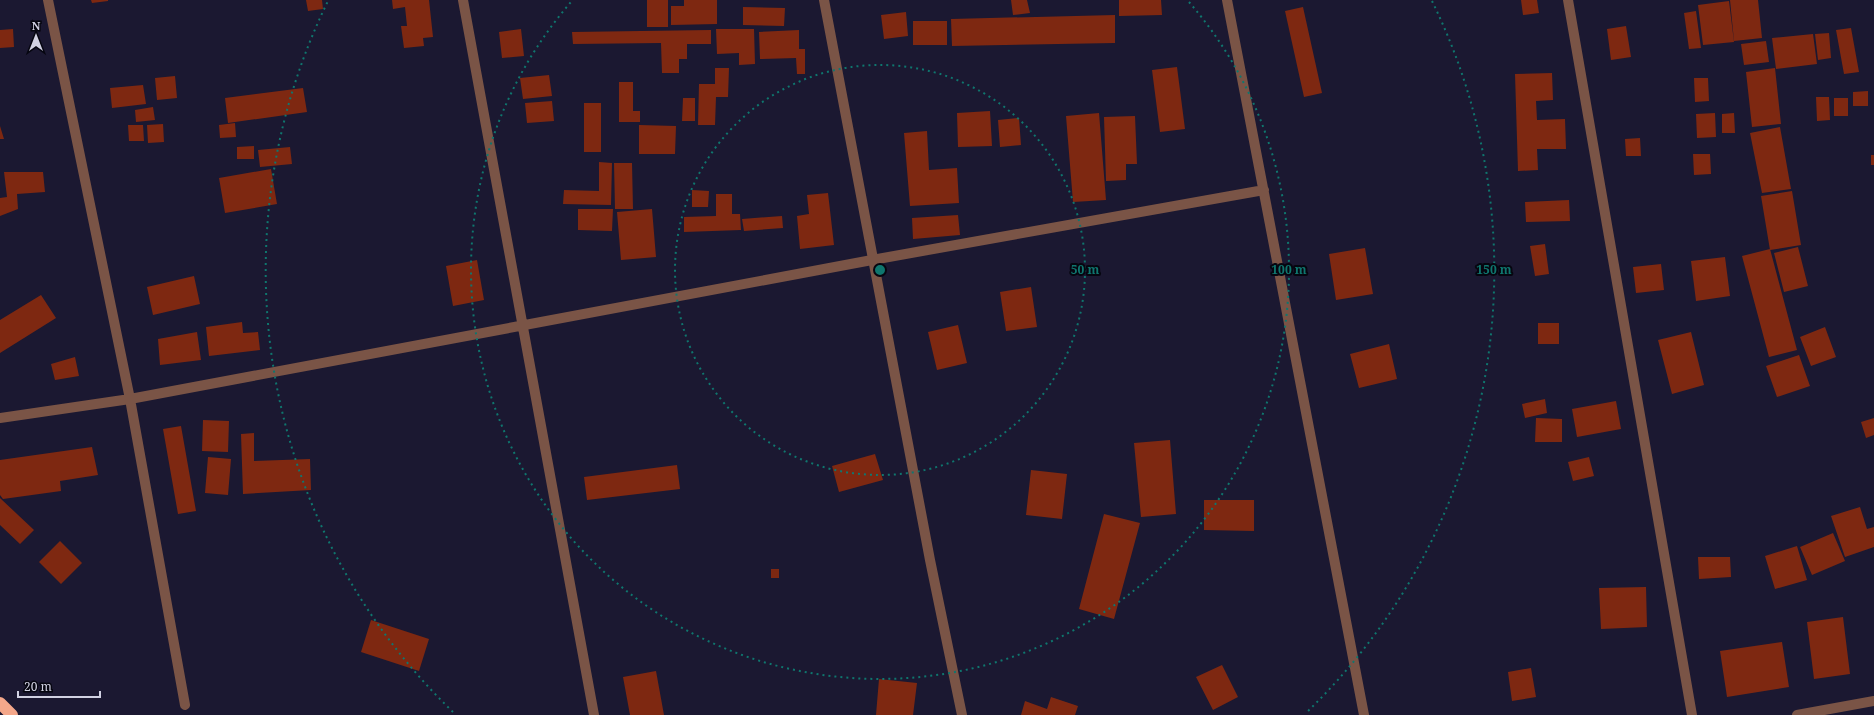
<svg xmlns="http://www.w3.org/2000/svg" width="1874" height="715" font-family="'Noto Serif',serif">
  <rect width="100%" height="100%" fill="#1b1831"/>
  <path fill="#7e2811" d="M91 0H108V1L92 3Z
    M306 0H322L323 9 308 11Z
    M392 0H429L433 37 423 38 424 46 404 48 401 26H407L405 7 393 9Z
    M647 0H668V27H647Z
    M684 0H717V24L671 25V6H684Z
    M1011 0H1027L1030 13 1013 15Z
    M1119 0H1161L1162 15 1119 16Z
    M1521 0H1537L1539 13 1523 15Z
    M1730 0H1758L1762 38 1734 41Z
    M1729 1 1734 42 1703 45 1698 5Z
    M743 7 785 8 784 26 743 25Z
    M1303 7 1322 93 1304 97 1285 11Z
    M1696 11 1701 48 1689 49 1684 13Z
    M906 12 908 36 884 39 881 15Z
    M1115 15V43L952 46 951 19Z
    M913 21H947V45H913Z
    M1626 26 1631 57 1611 60 1607 29Z
    M1851 28 1859 72 1844 74 1836 30Z
    M13 29 14 47 0 48V30Z
    M521 29 524 56 502 58 499 32Z
    M716 29H754L755 64 739 65V53L717 54Z
    M711 30V44H687V59H679V73H662L661 43 573 44 572 32Z
    M799 30V49H805V74H797L796 58 760 59 759 32Z
    M1829 33 1831 58 1818 60 1815 34Z
    M1813 34 1817 64 1776 69 1772 38Z
    M1766 41 1769 62 1744 65 1741 44Z
    M1177 67 1185 129 1160 132 1152 70Z
    M715 68H729L728 97H716L715 125H698L699 84H715Z
    M1775 68 1781 124 1752 127 1746 72Z
    M1552 73 1553 100 1536 101 1537 120 1565 119 1566 149H1537L1538 170 1518 171 1515 74Z
    M549 75 552 96 523 99 520 78Z
    M175 76 177 98 157 100 155 78Z
    M1694 78H1708L1709 101 1695 102Z
    M619 82H633V111H640V122H619Z
    M143 85 146 104 112 108 110 88Z
    M303 88 307 112 228 123 225 98Z
    M1868 91V106H1853V92Z
    M1816 97H1829L1830 120 1817 121Z
    M683 98H695V121H682Z
    M1834 98H1848V116H1834Z
    M552 101 554 121 527 123 525 103Z
    M584 103H601V152H584Z
    M153 107 155 120 136 122 135 110Z
    M990 111 992 146 958 147 957 113Z
    M1099 113 1106 200 1073 202 1066 116Z
    M1715 113 1716 137 1697 138 1696 114Z
    M1734 113 1735 133H1722V114Z
    M1135 116 1137 164H1126V180L1106 181 1104 117Z
    M1019 118 1021 145 1000 147 998 120Z
    M235 123 236 137 220 138 219 125Z
    M163 124 164 142 148 143 147 125Z
    M128 125H143L144 141H129Z
    M639 125 676 126 675 154H639Z
    M0 126 4 139H0Z
    M1780 127 1791 189 1762 193 1750 133Z
    M927 131 929 170 957 168 959 203 910 206 904 133Z
    M1640 138 1641 156H1626L1625 139Z
    M254 146V159H237V147Z
    M290 147 292 164 260 167 258 150Z
    M1693 154H1710L1711 174 1694 175Z
    M1871 155H1874V165H1871Z
    M599 162 612 163 611 205 563 204 564 190 599 191Z
    M614 163H632L633 209H615Z
    M271 169 277 204 225 213 219 178Z
    M4 172H43L45 192 17 194 18 209 0 216V198L7 197Z
    M692 190 709 191 708 207H692Z
    M1792 191 1801 245 1770 250 1761 196Z
    M828 193 834 245 800 249 797 216 809 214 807 195Z
    M716 194H732V214H740L741 230 684 232V217L716 216Z
    M1569 200 1570 221 1526 222 1525 202Z
    M578 209H613L612 231 578 230Z
    M652 209 656 257 621 260 617 212Z
    M958 215 960 235 913 239 912 218Z
    M782 216 783 228 744 231 742 219Z
    M1545 244 1549 274 1535 276 1530 246Z
    M1798 247 1808 286 1784 292 1774 253Z
    M1365 248 1373 294 1336 300 1329 254Z
    M1770 249 1797 350 1769 357 1742 256Z
    M1725 257 1730 296 1696 301 1691 261Z
    M477 260 484 300 453 306 446 266Z
    M1661 264 1664 290 1636 293 1633 267Z
    M194 276 200 304 153 315 147 287Z
    M1031 287 1037 327 1006 331 1000 292Z
    M41 295 56 318 0 353V320Z
    M242 322 243 333 258 332 260 350 209 356 206 327Z
    M1538 323H1559V344H1538Z
    M958 325 967 363 937 370 928 332Z
    M1825 327 1836 357 1811 366 1800 337Z
    M197 332 201 360 160 365 158 339Z
    M1691 332 1704 385 1672 394 1658 340Z
    M1389 344 1397 379 1359 388 1350 354Z
    M1799 355 1810 386 1777 397 1766 366Z
    M75 357 79 376 55 380 51 364Z
    M1545 399 1547 413 1525 418 1522 404Z
    M1616 401 1621 429 1577 437 1572 409Z
    M1536 418 1562 419V442H1535Z
    M1874 418V435L1866 438 1861 422Z
    M203 420 229 421 228 452 202 451Z
    M181 426 196 511 178 514 163 429Z
    M254 433V461L310 459 311 490 243 494 241 434Z
    M1170 440 1176 514 1141 517 1134 443Z
    M92 447 98 475 60 481 61 491 3 499 0 495V460Z
    M875 454 883 480 839 492 832 466Z
    M208 457 231 459 228 495 205 493Z
    M1589 457 1594 476 1573 481 1568 462Z
    M677 465 680 489 587 500 584 477Z
    M1031 470 1067 474 1062 519 1026 515Z
    M0 498 34 530 20 544 0 525Z
    M1204 500H1254V531L1204 530Z
    M1860 507 1867 529 1874 527V547L1845 557 1831 516Z
    M1104 514 1140 523 1114 619 1079 609Z
    M1833 533 1845 561 1812 575 1800 547Z
    M60 541 82 563 61 584 39 562Z
    M1797 546 1807 580 1775 589 1765 556Z
    M1698 557H1730L1731 577 1699 579Z
    M771 569H779V578H771Z
    M1646 587 1647 627 1601 629 1599 588Z
    M1843 617 1850 674 1814 679 1807 622Z
    M371 620 429 639 419 671 361 652Z
    M1782 642 1789 687 1727 697 1720 651Z
    M1222 665 1238 697 1213 710 1196 677Z
    M1531 668 1536 697 1512 701 1508 672Z
    M656 671 664 715H630L623 677Z
    M879 679 917 683 913 715H876Z
    M1051 697 1078 706 1075 715H1021L1025 701 1047 709Z"/>
  <g fill="none" stroke-linecap="round" stroke-linejoin="round">
    <path stroke="#7a5446" stroke-width="10" d="M463 0 594 715
      M824 0 930 560 962 715
      M1227 0 1364 715
      M1568 0 1692 715
      M0 418 130 399 48 0
      M185 705 130 399 872 260 1264 190
      M1797 715 1874 701"/>
    <path stroke="#f4a78a" stroke-width="12" d="M0 703 12 715"/>
  </g>
  <g fill="none" stroke="#0f766e" stroke-width="2" stroke-dasharray="2 4">
    <circle cx="880" cy="270" r="205"/>
    <path d="M1189 2A409 409 0 1 1 571 2"/>
    <path d="M453 712A614 614 0 0 1 328 1M1432 1A614 614 0 0 1 1307 712"/>
  </g>
  <circle cx="880" cy="270" r="6" fill="#0f766e" stroke="#060610" stroke-width="2"/>
  <g font-size="12" text-anchor="middle" font-weight="bold" fill="#0f766e" stroke="#060610" stroke-width="4" stroke-linejoin="round" paint-order="stroke">
    <text x="1085" y="274">50 m</text>
    <text x="1289" y="274">100 m</text>
    <text x="1494" y="274">150 m</text>
  </g>
  <g transform="translate(36 36)" stroke="#060610" stroke-width="3" paint-order="stroke">
  <path d="M0-3L7 15L0 10L-7 15Z" fill="#d1d1e2"/>
  <text y="-6" font-size="11" font-weight="bold" text-anchor="middle" fill="#d1d1e2">N</text>
  </g>
  <path d="M18 691v6h82v-6" fill="none" stroke="#d1d1e2" stroke-width="2"/>
  <text x="24" y="691" font-size="12" fill="#d1d1e2" stroke="#060610" stroke-width="3" paint-order="stroke">20 m</text>
</svg>
